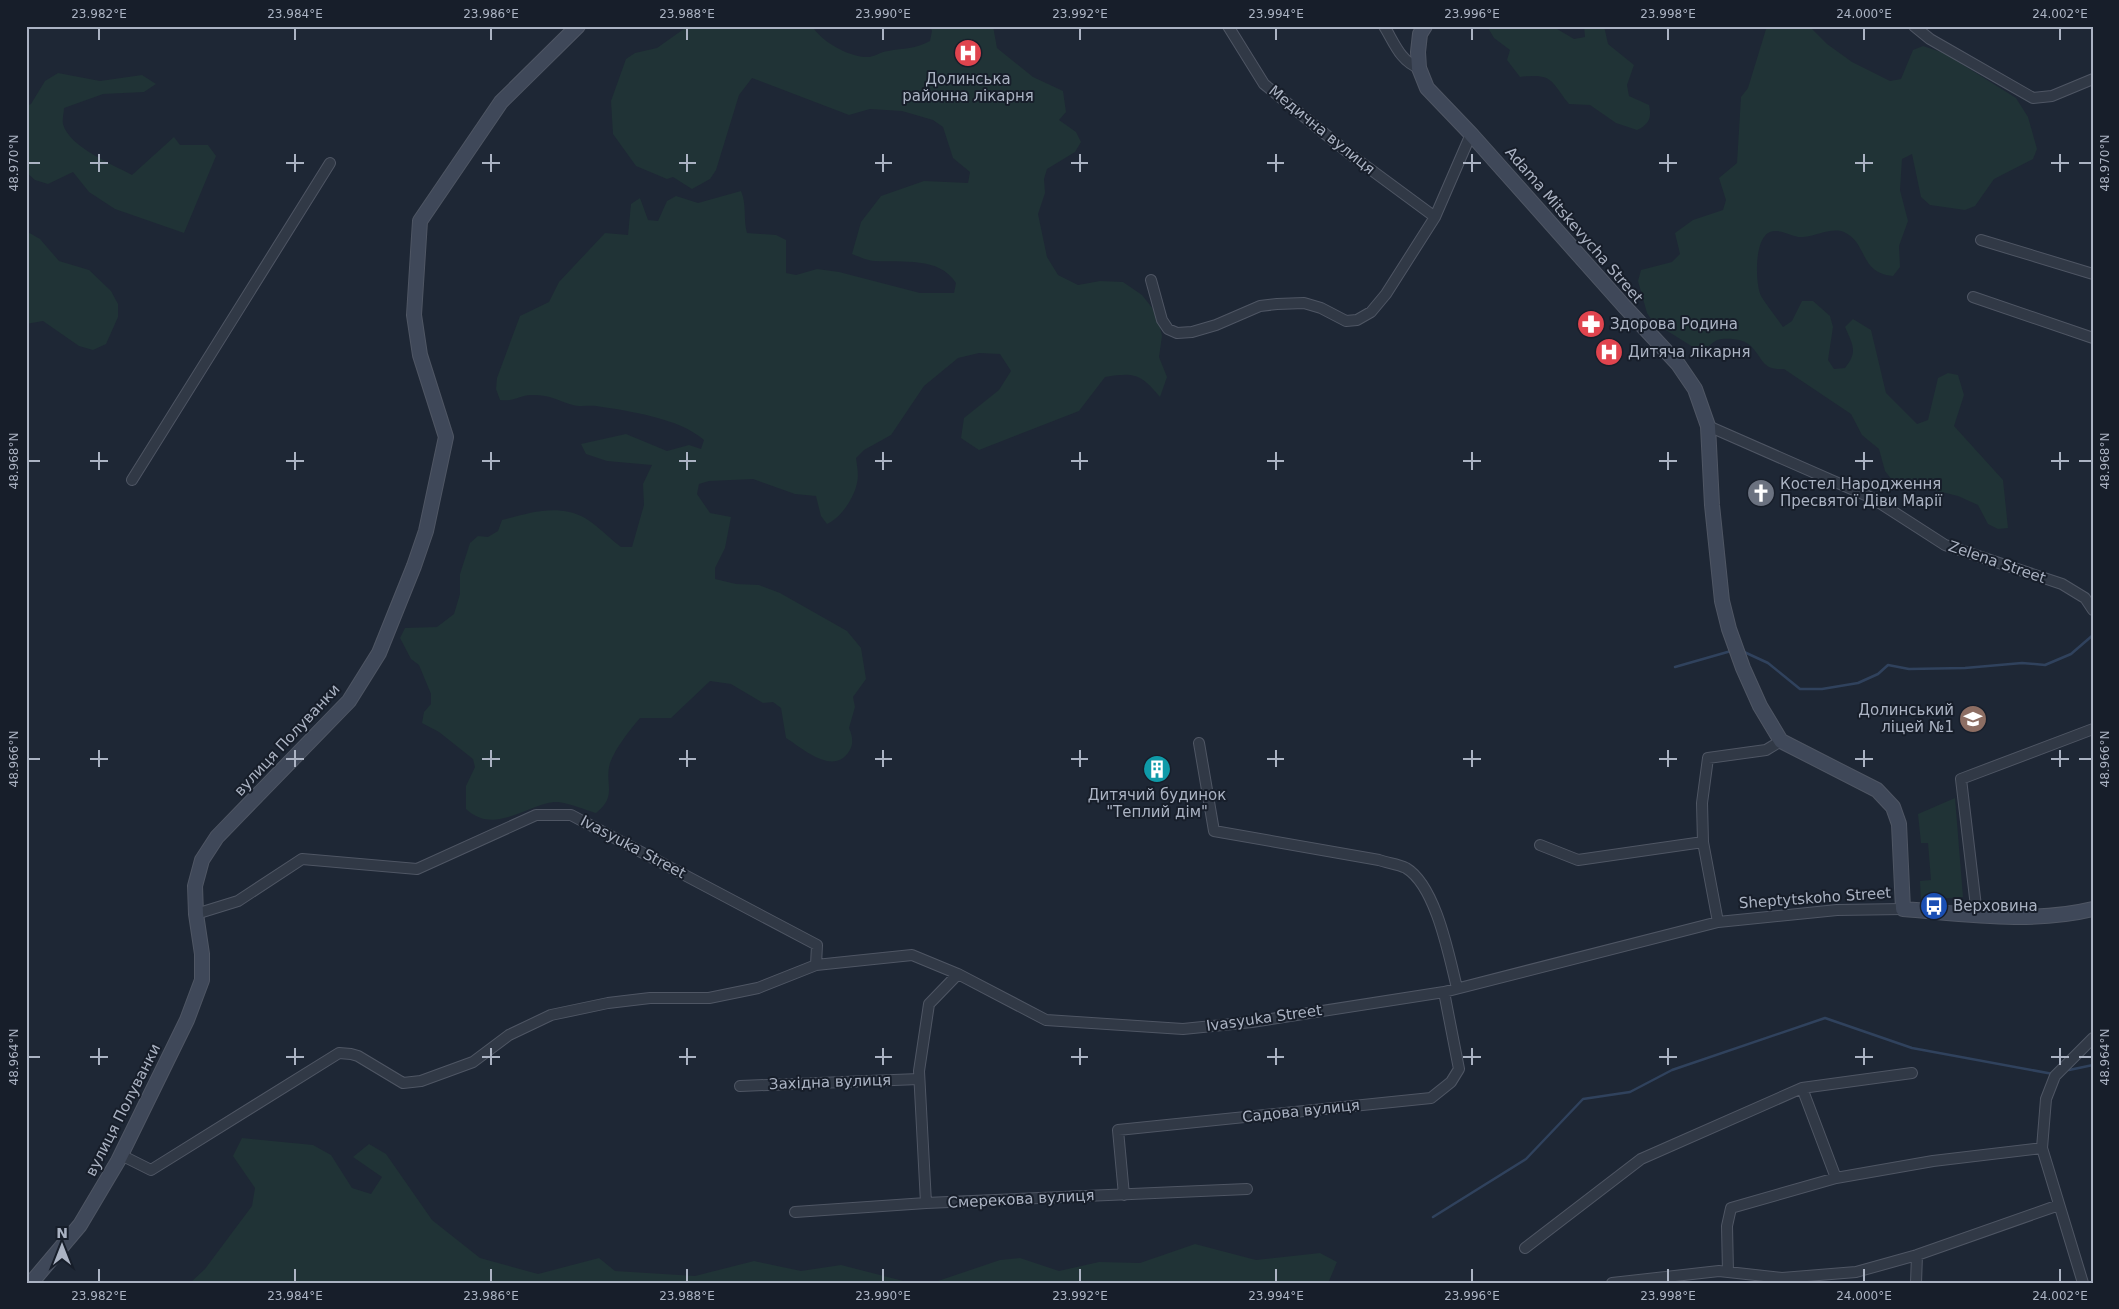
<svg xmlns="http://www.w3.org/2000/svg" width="2119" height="1309" font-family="'DejaVu Sans',sans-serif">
  <rect width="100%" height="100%" fill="#1e2735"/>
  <path fill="#203336" d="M688 26H812C821 41 847 56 865 57 873 58 880 52 888 51 903 48 916 49 930 41L932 31 930 26H993L997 48 1033 77 1063 91 1066 112 1059 120 1076 132 1081 142 1075 152 1047 169 1044 179 1045 193 1038 214 1047 257 1058 275 1078 285 1100 281 1123 282 1142 295 1157 314 1162 336 1159 357 1167 377 1160 397C1141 374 1135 372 1105 377L1079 411 979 450 961 438 964 418 999 390 1011 371 1000 354 979 353 958 358 924 386 891 435 864 450 856 458C857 466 859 475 857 483 854 498 841 518 827 524L821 516 816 496 795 494 753 479 709 481 699 484 697 494 710 513 731 517 725 548 715 568V579L736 584 759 585 780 593 847 631 861 648 866 679 853 697 855 707 849 728C853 737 854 745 848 753 832 775 802 748 786 738L781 708 773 702 763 703 731 684 710 681 671 718H640C629 731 616 747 610 763 604 784 618 796 596 813 586 810 564 801 554 802 524 806 494 835 466 809V786L475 767 473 759 439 732 422 723 424 712 431 704V694L419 665 411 659 400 638 405 628 437 627 454 614 460 594V574L470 543 478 536 488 537 498 531 502 520C529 513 558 503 585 518 597 525 609 538 621 547H632L644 505 643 484 652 465 607 461 586 454 581 444 626 434 667 451 689 445 701 449 704 440C679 418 629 411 596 406 589 405 580 407 573 405 558 401 551 395 533 395 521 394 515 402 500 400L496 389 497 378 520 316 549 302 559 282 605 233 628 235 631 204 640 198 648 220 658 221 667 201 676 196 698 203 741 191C747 205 743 219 747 233L776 235 786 240V273L796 275 817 269 839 272 920 293H954L956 283C939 256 902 263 875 261 868 261 860 257 852 254L861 222 881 196 924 181 968 183 970 172 953 158 943 127 933 120 902 111 870 109 849 115 752 78 739 95 716 170 710 179 692 189 673 177 667 179 636 166 613 134 611 101 626 59 635 53 657 48Z
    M1487 26H1552L1574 39 1585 37 1584 26H1604L1608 44 1634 65 1627 85 1629 96 1649 105C1652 118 1649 124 1637 130L1616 123 1590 105 1569 104C1550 80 1553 73 1520 77L1507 60 1510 50 1494 38Z
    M1767 26H1809L1827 44 1852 62 1890 81 1901 79 1913 50 1923 46 1944 53 2016 98 2028 117 2037 149 2033 159 1994 179 1975 206 1965 210 1930 205 1921 197 1912 154 1902 159 1900 190 1908 221 1899 246 1900 267 1893 276C1859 273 1868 243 1844 232 1831 227 1817 236 1803 237 1792 238 1782 228 1770 232 1754 238 1755 283 1761 296 1767 306 1776 317 1783 327L1792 321 1802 301H1813L1830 316 1833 327 1828 360 1834 369 1845 368C1858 352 1853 345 1845 327L1853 319 1871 330 1886 393 1917 424 1928 420 1938 378 1948 373 1958 375 1964 395 1954 426 2003 480 2008 528 1998 529 1988 524 1978 505 1958 496 1892 480 1885 471 1879 449 1862 435 1851 414 1784 369C1762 370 1764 360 1751 346 1745 339 1726 337 1717 340 1712 343 1706 348 1701 352L1653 322 1647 313 1638 281 1641 270 1672 262 1680 254 1675 233 1693 220 1723 210 1726 200 1719 178 1737 163 1741 97 1748 88Z
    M58 73 100 81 142 75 156 84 144 92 103 94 64 108C64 113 62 119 63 124 69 147 112 164 132 175L174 137 180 145H208L216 156 184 233 115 209 89 192 73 172 48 184 35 180 26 172V106L31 104 45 81Z
    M26 231 40 239 59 261 89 270 111 291 118 304V317L106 344 93 350 79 346 43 321 26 324Z
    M1955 798 1963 897 1921 900 1920 881 1931 880 1928 843H1921L1918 814Z
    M242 1138 313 1145 331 1155 352 1188 371 1194 382 1177 353 1157 369 1144 386 1154 432 1220 480 1258 538 1274 599 1258 615 1271 695 1276 754 1261 801 1271 841 1265 911 1283H190L205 1269 252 1206 255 1188 233 1156Z
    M1195 1244 1256 1260 1320 1253 1337 1262 1329 1281 1318 1283H932L1000 1260 1020 1258 1059 1271 1099 1262 1140 1263Z"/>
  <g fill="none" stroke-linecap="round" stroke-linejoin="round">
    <path stroke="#30425d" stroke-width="2.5" d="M1742 651 1768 663 1800 689H1822L1858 683 1878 674 1888 665 1909 669 1965 668 2022 663 2045 665 2071 654 2093 635
      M1675 667 1731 651
      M2069 1070 2093 1065
      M1433 1217 1526 1159 1583 1099 1630 1092 1672 1070 1825 1018 1912 1048 2053 1074"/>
    <g stroke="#4f5664" stroke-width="12">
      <path id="street" d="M1228 26 1264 84 1351 155 1435 217
        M1384 26C1394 42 1400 61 1419 68
        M1914 26 1930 39 2033 98 2052 96 2093 79
        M1981 240 2093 274
        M1151 280 1162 320 1168 329 1177 333 1192 332 1216 325 1260 306 1277 304 1304 303 1321 308 1346 321 1357 320 1371 312 1386 294 1435 217 1471 134
        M1973 297 2093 338
        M1708 426 1872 498 1945 545 2062 584 2085 598 2093 610
        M132 480 330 163
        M1199 743 1214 831 1379 860C1387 863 1398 864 1406 868 1436 886 1449 956 1457 988
        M1540 845 1578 860 1703 842
        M196 914 238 901 302 859 417 869 536 815H571L817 945 816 965 912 955 958 974 1046 1020 1183 1029 1252 1022 1444 992 1718 922 1837 910 1903 909
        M1977 915 1961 779 2093 729
        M1718 922 1703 842 1702 803 1708 758 1766 750 1781 741
        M740 1086 919 1079
        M1802 1088 1836 1178
        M121 1155 151 1170 339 1053 351 1054 358 1056 403 1083 421 1081 473 1062 509 1035 551 1015 608 1003 650 998H709L758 988 816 965
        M1124 1195 1118 1130 1431 1098 1451 1082 1459 1069 1444 992
        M926 1203 919 1071 929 1004 958 974
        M795 1212 926 1203 1247 1189
        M1525 1248 1641 1159 1802 1088 1912 1073
        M1728 1272 1727 1226 1731 1208 1836 1178 1933 1161 2042 1148
        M1612 1283 1719 1271 1782 1278 1856 1272 1917 1255 2059 1205
        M1916 1283 1917 1255
        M2083 1283 2042 1148 2046 1099 2055 1076 2093 1038"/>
    </g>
    <g stroke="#4f5664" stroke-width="16">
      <path id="secondary" d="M1425 26 1420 34 1418 52 1419 68 1427 88 1471 134 1624 306 1678 364 1695 389 1708 426 1712 505 1722 601 1729 629 1743 668 1760 706 1781 741 1877 790 1893 807 1899 824 1903 909C1966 914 2031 924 2093 909
        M31 1283 80 1225 118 1161 187 1020 202 980V954L196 914 195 886 202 860 217 837 349 701 379 653 414 566 426 531 446 437 420 355 414 315 420 221 501 102 578 26"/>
    </g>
    <use href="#street" stroke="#313946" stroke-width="10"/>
    <use href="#secondary" stroke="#3f4859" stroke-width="14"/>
  </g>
  <path fill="none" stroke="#abb3c3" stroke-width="2" d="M99 28V40M295 28V40M491 28V40M687 28V40M883 28V40M1080 28V40M1276 28V40M1472 28V40M1668 28V40M1864 28V40M2060 28V40M99 154V172M295 154V172M491 154V172M687 154V172M883 154V172M1080 154V172M1276 154V172M1472 154V172M1668 154V172M1864 154V172M2060 154V172M28 163H40M90 163H108M286 163H304M482 163H500M679 163H696M875 163H892M1071 163H1088M1267 163H1284M1463 163H1481M1659 163H1677M1855 163H1873M2051 163H2069M2079 163H2092M99 452V470M295 452V470M491 452V470M687 452V470M883 452V470M1080 452V470M1276 452V470M1472 452V470M1668 452V470M1864 452V470M2060 452V470M28 461H40M90 461H108M286 461H304M482 461H500M679 461H696M875 461H892M1071 461H1088M1267 461H1284M1463 461H1481M1659 461H1677M1855 461H1873M2051 461H2069M2079 461H2092M99 750V767M295 750V767M491 750V767M687 750V767M883 750V767M1080 750V767M1276 750V767M1472 750V767M1668 750V767M1864 750V767M2060 750V767M28 759H40M90 759H108M286 759H304M482 759H500M679 759H696M875 759H892M1071 759H1088M1267 759H1284M1463 759H1481M1659 759H1677M1855 759H1873M2051 759H2069M2079 759H2092M99 1048V1065M295 1048V1065M491 1048V1065M687 1048V1065M883 1048V1065M1080 1048V1065M1276 1048V1065M1472 1048V1065M1668 1048V1065M1864 1048V1065M2060 1048V1065M28 1057H40M90 1057H108M286 1057H304M482 1057H500M679 1057H696M875 1057H892M1071 1057H1088M1267 1057H1284M1463 1057H1481M1659 1057H1677M1855 1057H1873M2051 1057H2069M2079 1057H2092M99 1269V1282M295 1269V1282M491 1269V1282M687 1269V1282M883 1269V1282M1080 1269V1282M1276 1269V1282M1472 1269V1282M1668 1269V1282M1864 1269V1282M2060 1269V1282"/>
  <defs>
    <g id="hospital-disc" transform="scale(1.4375)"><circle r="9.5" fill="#e0444e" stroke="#171e2a"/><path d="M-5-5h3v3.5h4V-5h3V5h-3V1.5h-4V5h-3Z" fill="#fff"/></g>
    <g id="pharmacy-disc" transform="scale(1.4375)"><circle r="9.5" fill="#e0444e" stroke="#171e2a"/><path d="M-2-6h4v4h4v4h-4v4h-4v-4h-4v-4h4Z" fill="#fff"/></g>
    <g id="church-disc" transform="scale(1.4375)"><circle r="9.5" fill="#6b7280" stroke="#171e2a"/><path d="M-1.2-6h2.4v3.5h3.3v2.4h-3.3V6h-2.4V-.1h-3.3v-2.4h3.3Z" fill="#fff"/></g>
    <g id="school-disc" transform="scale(1.4375)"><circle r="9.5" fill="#8d6e63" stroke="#171e2a"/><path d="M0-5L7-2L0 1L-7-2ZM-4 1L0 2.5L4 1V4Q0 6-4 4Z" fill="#fff"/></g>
    <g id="building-disc" transform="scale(1.4375)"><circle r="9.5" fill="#0f9aa8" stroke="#171e2a"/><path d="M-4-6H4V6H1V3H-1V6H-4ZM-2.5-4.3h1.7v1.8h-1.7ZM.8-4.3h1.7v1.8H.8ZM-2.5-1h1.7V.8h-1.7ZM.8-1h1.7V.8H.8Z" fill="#fff"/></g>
    <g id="bus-disc" transform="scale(1.4375)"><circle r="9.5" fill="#1a4fb4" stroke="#171e2a"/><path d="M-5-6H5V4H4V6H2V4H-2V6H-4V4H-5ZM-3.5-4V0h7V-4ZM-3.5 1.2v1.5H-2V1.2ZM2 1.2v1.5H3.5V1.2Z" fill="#fff"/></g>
  </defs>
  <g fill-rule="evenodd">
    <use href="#hospital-disc" x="968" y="53"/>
    <use href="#pharmacy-disc" x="1591" y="324"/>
    <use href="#hospital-disc" x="1609" y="352"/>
    <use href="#church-disc" x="1761" y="493"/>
    <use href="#school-disc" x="1973" y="719"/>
    <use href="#building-disc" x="1157" y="769"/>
    <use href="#bus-disc" x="1934" y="906"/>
  </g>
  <g text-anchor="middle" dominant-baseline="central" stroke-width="4" stroke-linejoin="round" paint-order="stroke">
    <g font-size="15" fill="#abb3c3" stroke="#171e2a" text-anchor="start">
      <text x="968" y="79" text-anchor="middle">Долинська<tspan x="968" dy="17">районна лікарня</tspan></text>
      <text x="1610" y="324">Здорова Родина</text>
      <text x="1628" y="352">Дитяча лікарня</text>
      <text x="1780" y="484">Костел Народження<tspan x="1780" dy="17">Пресвятої Діви Марії</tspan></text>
      <text x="1954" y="710" text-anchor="end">Долинський<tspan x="1954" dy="17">ліцей №1</tspan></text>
      <text x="1157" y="795" text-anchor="middle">Дитячий будинок<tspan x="1157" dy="17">"Теплий дім"</tspan></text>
      <text x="1953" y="906">Верховина</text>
    </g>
    <g font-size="15" fill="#abb3c3" stroke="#171e2a">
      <text transform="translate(1322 130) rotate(39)">Медична вулиця</text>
      <text transform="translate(1574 225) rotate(49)">Adama Mitskevycha Street</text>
      <text transform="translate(1997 562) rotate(19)">Zelena Street</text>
      <text transform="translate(287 740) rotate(-47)">вулиця Полуванки</text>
      <text transform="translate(633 847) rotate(28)">Ivasyuka Street</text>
      <text transform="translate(1815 898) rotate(-4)">Sheptytskoho Street</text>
      <text transform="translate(1264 1018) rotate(-8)">Ivasyuka Street</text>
      <text transform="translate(830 1082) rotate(-2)">Західна вулиця</text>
      <text transform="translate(123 1110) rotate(-63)">вулиця Полуванки</text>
      <text transform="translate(1301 1111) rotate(-6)">Садова вулиця</text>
      <text transform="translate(1021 1199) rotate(-3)">Смерекова вулиця</text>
    </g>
  </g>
  <rect width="2119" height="1309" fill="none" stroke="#171e2a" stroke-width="55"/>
  <g transform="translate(62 1246)" stroke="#171e2a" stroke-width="4" paint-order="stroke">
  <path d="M0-4L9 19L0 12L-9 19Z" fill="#abb3c3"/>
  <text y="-8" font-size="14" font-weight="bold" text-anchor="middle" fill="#abb3c3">N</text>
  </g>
  <rect x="28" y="28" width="2064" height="1254" fill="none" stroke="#abb3c3" stroke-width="2"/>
  <g font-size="12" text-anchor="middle" fill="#abb3c3">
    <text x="99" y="18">23.982°E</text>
    <text x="295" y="18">23.984°E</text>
    <text x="491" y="18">23.986°E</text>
    <text x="687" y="18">23.988°E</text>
    <text x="883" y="18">23.990°E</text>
    <text x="1080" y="18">23.992°E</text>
    <text x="1276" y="18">23.994°E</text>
    <text x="1472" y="18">23.996°E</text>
    <text x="1668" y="18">23.998°E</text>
    <text x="1864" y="18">24.000°E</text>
    <text x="2060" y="18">24.002°E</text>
    <text transform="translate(14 163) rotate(-90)" y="4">48.970°N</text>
    <text transform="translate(2105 163) rotate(-90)" y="4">48.970°N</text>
    <text transform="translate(14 461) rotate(-90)" y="4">48.968°N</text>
    <text transform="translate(2105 461) rotate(-90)" y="4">48.968°N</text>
    <text transform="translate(14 759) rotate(-90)" y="4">48.966°N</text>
    <text transform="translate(2105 759) rotate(-90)" y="4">48.966°N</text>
    <text transform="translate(14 1057) rotate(-90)" y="4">48.964°N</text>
    <text transform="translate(2105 1057) rotate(-90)" y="4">48.964°N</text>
    <text x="99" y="1300">23.982°E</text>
    <text x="295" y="1300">23.984°E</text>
    <text x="491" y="1300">23.986°E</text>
    <text x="687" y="1300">23.988°E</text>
    <text x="883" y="1300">23.990°E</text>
    <text x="1080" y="1300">23.992°E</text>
    <text x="1276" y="1300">23.994°E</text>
    <text x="1472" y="1300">23.996°E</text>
    <text x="1668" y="1300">23.998°E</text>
    <text x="1864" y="1300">24.000°E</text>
    <text x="2060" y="1300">24.002°E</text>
  </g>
</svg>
